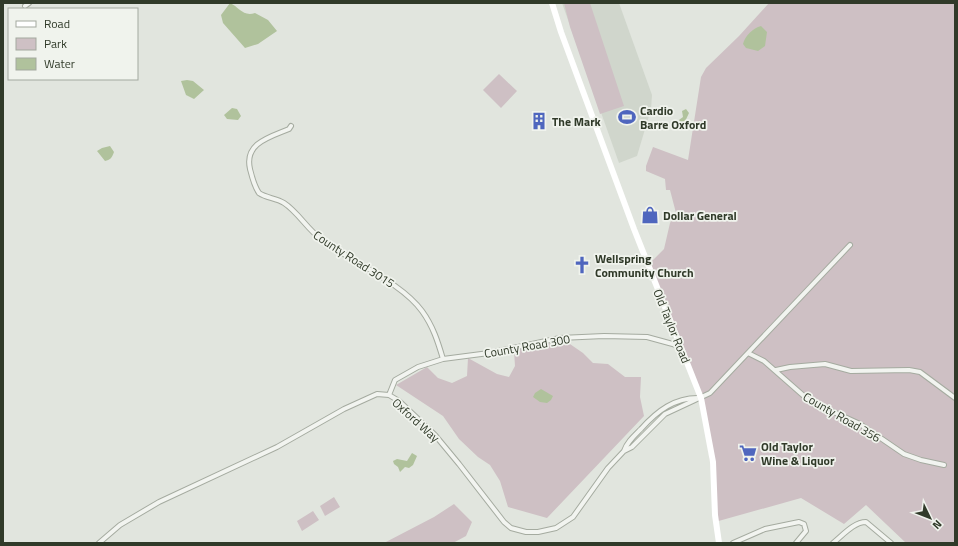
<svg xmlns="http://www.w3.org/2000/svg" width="958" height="546" font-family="'Titillium Web',sans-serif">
  <rect width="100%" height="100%" fill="#e1e5de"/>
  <path fill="#d0d6cc" d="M562 3H619L652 95 651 109 637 156 619 163Z"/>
  <path fill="#cec0c4" d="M564 3H590L624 106 600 114 570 27Z
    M769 3H955V543H906L866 505 844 524 801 498 715 522 714 489 701 398 648 265 664 249 670 223 676 213 670 190H666L665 179 646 171V166L653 147 688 160 701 77 706 68 739 36Z
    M499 74 517 91 501 108 483 90Z
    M567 342 583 353 593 363 608 364 625 377H641L640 397 644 416 547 518 508 507 500 481 490 465 478 457 459 439 443 416 396 385 427 367 438 378 452 383 467 376 468 358 497 374 509 377 515 366 514 351 541 344Z
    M334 497 340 507 325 516 320 506Z
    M454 504 472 522 466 536 453 543H384L434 517Z
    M313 511 319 520 302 531 297 521Z"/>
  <path fill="#b0c29c" d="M230 3C239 7 243 17 255 13L268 20 277 31 258 44 245 48 223 23 221 15Z
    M761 26 767 32 765 46 758 51 746 48 743 44C745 36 753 28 761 26Z
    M187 80 193 81 204 90 194 99 186 95 181 81Z
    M232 108 237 109 241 116 238 120 227 119 224 115Z
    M686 109 689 113 682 128 680 126 681 123 679 120 683 117 682 111Z
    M110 146 114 152C112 158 110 160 105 161L97 151 102 148Z
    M541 389 553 396 551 400 547 403 540 402 533 397 535 393Z
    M412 453 417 456 413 465 409 468 405 467 400 472 398 467 394 464 393 461 397 459 407 461Z"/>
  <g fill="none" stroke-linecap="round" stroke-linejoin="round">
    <g stroke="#a5aba0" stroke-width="6">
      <path id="street" d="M25 6 29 3
        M291 126 289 129C270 137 244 143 250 169 252 177 254 186 259 193 266 198 276 198 284 203 298 212 307 229 321 239 351 262 401 282 422 311 433 326 438 342 443 359
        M748 353 764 361 805 397 816 404 860 424 904 454 921 460 944 465
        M776 370 790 367 825 364 851 371 909 370 920 372 955 398
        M389 395 395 380 418 367 443 359 489 353 560 338 604 336 647 337 680 346
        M624 451C627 442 634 436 641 429 657 411 675 397 700 398
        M99 543 120 525 159 502 277 447 344 409 377 394 389 395 399 401 435 435 459 464 504 522 511 528 526 532H538L556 528 573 517 608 468 624 451 632 447 665 414 710 393 850 245
        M733 543 765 529 799 522 804 524 806 531 796 543
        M833 543C843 535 854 522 866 522L891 543"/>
    </g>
    <use href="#street" stroke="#f2f4f0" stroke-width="4"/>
    <path stroke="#fff" stroke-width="6" d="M552 3 561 32 634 229 701 398 713 462 715 515 719 543"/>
  </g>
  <defs>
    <g id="stadium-bare" transform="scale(1.38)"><path d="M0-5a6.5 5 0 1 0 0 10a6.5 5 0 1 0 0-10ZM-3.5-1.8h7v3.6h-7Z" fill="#4f66be" stroke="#f0f3ed" stroke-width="2.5" paint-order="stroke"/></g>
    <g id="building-bare" transform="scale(1.38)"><path d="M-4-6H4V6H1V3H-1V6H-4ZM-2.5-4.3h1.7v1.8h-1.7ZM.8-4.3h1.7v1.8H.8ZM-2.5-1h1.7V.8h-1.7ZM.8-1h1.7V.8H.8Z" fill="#4f66be" stroke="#f0f3ed" stroke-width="2.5" paint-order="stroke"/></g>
    <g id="shop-bare" transform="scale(1.38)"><path d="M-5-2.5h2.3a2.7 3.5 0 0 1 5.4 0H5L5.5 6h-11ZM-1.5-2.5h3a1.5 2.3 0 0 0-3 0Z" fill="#4f66be" stroke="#f0f3ed" stroke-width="2.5" paint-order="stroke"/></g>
    <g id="church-bare" transform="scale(1.38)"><path d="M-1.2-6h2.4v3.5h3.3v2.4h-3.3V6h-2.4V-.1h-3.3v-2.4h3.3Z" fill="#4f66be" stroke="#f0f3ed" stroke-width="2.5" paint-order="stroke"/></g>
    <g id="supermarket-bare" transform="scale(1.38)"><path d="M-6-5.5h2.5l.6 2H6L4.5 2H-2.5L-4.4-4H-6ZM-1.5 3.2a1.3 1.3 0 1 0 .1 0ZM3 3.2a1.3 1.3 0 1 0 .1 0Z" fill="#4f66be" stroke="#f0f3ed" stroke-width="2.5" paint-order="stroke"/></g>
  </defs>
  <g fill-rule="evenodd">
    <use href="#stadium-bare" x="627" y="117"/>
    <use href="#building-bare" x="539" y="121"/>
    <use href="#shop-bare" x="650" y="215"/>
    <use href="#church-bare" x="582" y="265"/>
    <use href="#supermarket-bare" x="748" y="453"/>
  </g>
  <g text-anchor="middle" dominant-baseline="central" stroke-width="3.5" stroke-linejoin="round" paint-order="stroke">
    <g font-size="12" font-weight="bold" fill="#303a29" stroke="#f0f3ed" text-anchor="start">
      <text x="640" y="110">Cardio<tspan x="640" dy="14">Barre Oxford</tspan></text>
      <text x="552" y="121">The Mark</text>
      <text x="663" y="215">Dollar General</text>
      <text x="595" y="258">Wellspring<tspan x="595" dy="14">Community Church</tspan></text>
      <text x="761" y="446">Old Taylor<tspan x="761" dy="14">Wine &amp; Liquor</tspan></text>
    </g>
    <g font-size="12" fill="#303a29" stroke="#f0f3ed">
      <text transform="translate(354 259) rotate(33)">County Road 3015</text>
      <text transform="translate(672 326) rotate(68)">Old Taylor Road</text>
      <text transform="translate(527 346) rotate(-10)">County Road 300</text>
      <text transform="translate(842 417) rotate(30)">County Road 356</text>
      <text transform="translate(416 420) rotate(42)">Oxford Way</text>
    </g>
  </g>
  <rect width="958" height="546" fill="none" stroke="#303a29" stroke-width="8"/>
  <rect x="8" y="8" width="130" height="72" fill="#f0f3ed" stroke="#a3a99f"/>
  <rect x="16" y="21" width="20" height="6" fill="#ffffff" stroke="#a3a99f"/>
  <text x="44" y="28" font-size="12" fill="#303a29">Road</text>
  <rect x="16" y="38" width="20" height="12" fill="#cec0c4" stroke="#a3a99f"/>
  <text x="44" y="48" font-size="12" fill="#303a29">Park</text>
  <rect x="16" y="58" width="20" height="12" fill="#b0c29c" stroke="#a3a99f"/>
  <text x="44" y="68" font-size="12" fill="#303a29">Water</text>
  <g transform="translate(930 518) rotate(133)" stroke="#f0f3ed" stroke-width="3" paint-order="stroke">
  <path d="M0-3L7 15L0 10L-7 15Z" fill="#303a29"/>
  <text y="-6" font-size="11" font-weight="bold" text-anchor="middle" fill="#303a29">N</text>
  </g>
</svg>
